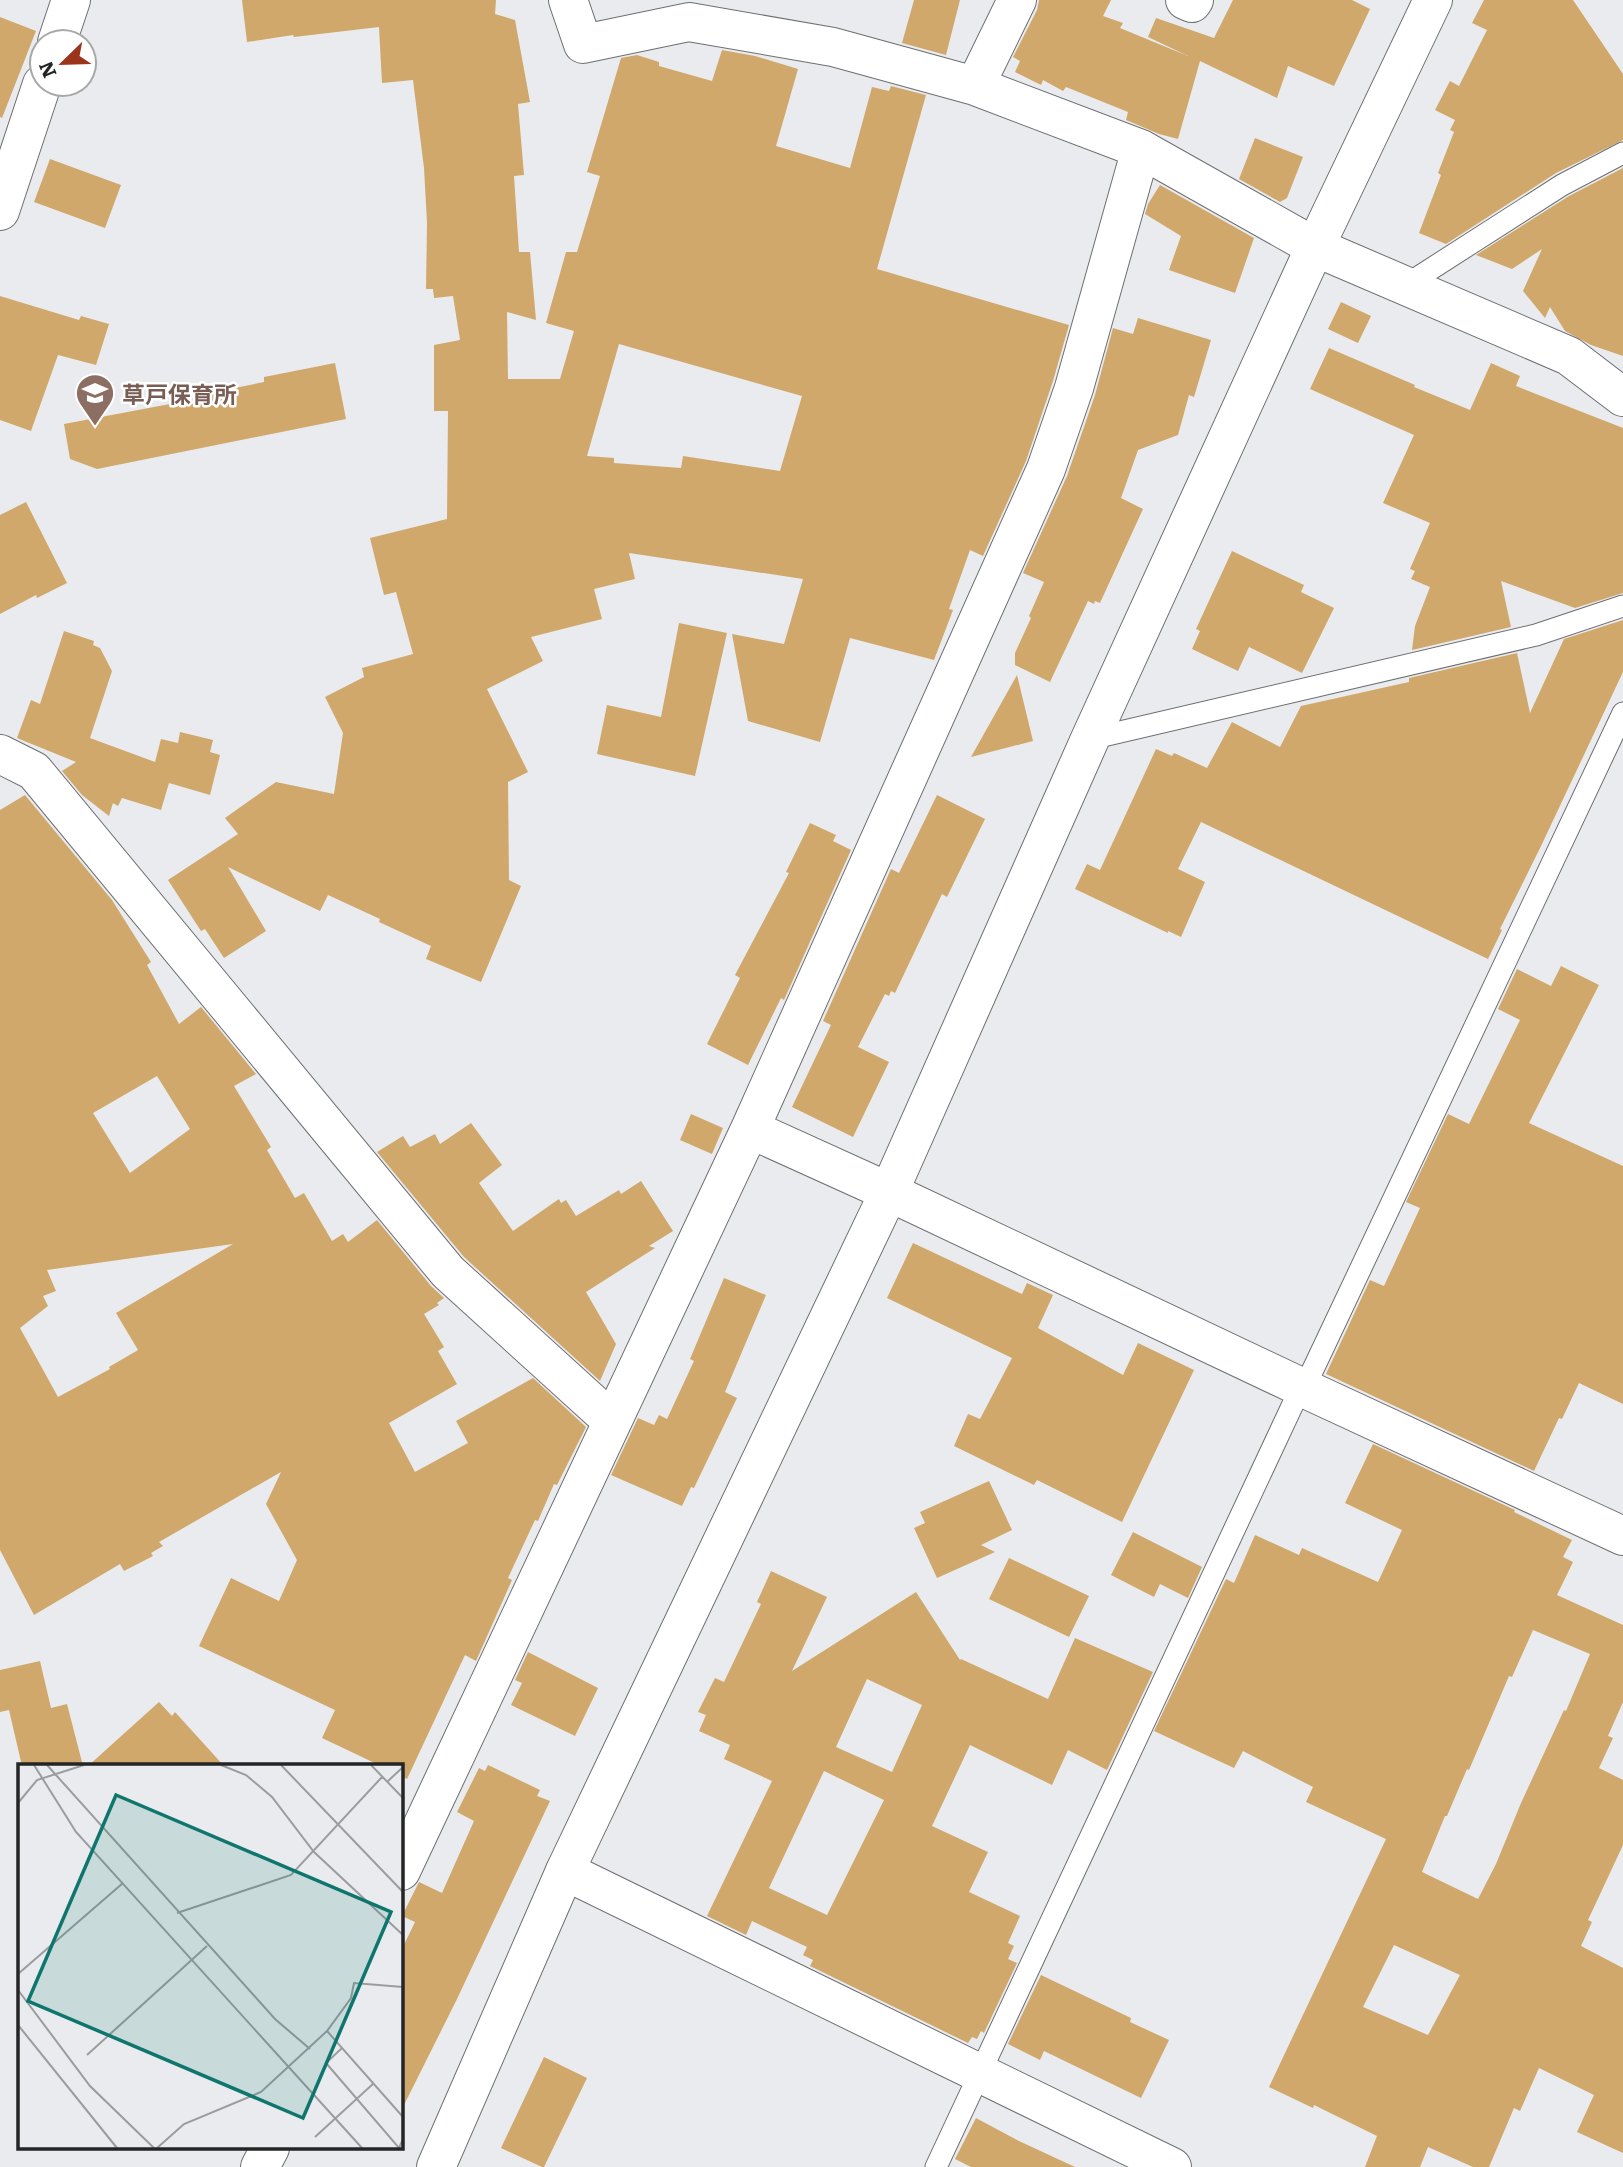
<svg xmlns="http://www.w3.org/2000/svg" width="1623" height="2167" font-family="Literata,'Noto Sans JP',serif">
  <rect width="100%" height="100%" fill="#e9ebee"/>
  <path fill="#d0a86b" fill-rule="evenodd" d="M242 0H496L495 14 515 20 530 102 518 104 524 175 514 176 519 252H530L536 320 507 312 508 379H560L574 331 546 323 566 252H577L600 176 587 172 621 58 637 55 659 62V66L712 81 722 50 755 56 798 69 776 146 850 168 872 87 889 91 891 86 926 95 877 269 1069 325 1053 381 1026 461 983 556 970 550 949 609 953 610 934 660 850 638 820 742 748 721 732 634 784 644 803 579 629 553 635 579 594 589 602 619 531 637 543 661 487 689 528 772 508 782 509 880 521 886 481 982 426 959 431 946 379 922 380 919 328 895 320 911 228 867 266 931 224 958 205 929 201 931 168 880 238 834 225 818 276 782 334 794 343 733 325 697 364 677 362 668 413 654 396 592 384 595 370 538 447 519 448 411H434V345L460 340 453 296 434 298 433 289H426L427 223 424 168 413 80 382 83 379 27 294 37 293 35 247 42ZM619 344 802 396 780 471 683 456 681 468 614 463V458L587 456Z
    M914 0H960L946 55 902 43Z
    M1039 0H1111L1103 16 1123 23 1120 28 1188 56 1148 37 1156 18 1214 38 1233 0H1352L1370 9 1334 86 1288 66 1277 98 1200 61 1178 139 1159 134 1126 120 1128 112 1066 87 1063 91 1043 80 1041 85 1015 72 1020 61 1013 57 1037 10Z
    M1484 0H1573L1623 74V140L1556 173 1446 244 1419 233 1441 175 1438 173 1454 132 1450 130 1455 120 1435 110 1450 81 1459 86 1487 30 1472 23Z
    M0 17 36 31 2 118 0 117Z
    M1255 138 1303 157 1287 198 1280 202 1239 179Z
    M50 159 121 185 105 228 34 202Z
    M1623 168V356L1591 345 1565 331 1550 307 1545 318 1523 291 1542 249 1512 269 1476 255 1569 196Z
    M1160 185 1254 238 1235 293 1169 270 1181 236 1145 214 1148 204Z
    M0 296 79 320 81 316 109 324 96 365 58 355 31 431 0 420Z
    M1341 302 1371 316 1358 343 1328 329Z
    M1138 318 1211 340 1194 397 1189 395 1178 435 1138 450 1121 498 1143 509 1100 603 1095 601 1094 604 1088 601 1050 682 1015 665V653L1031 618 1029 616 1044 582 1023 573 1067 476 1095 395 1113 328 1133 334Z
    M1329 348 1415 385 1414 387 1470 410 1491 363 1520 376 1516 386 1623 428V593L1575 608 1501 581 1511 627 1412 650 1415 626 1430 587 1411 579 1415 571 1410 569 1430 523 1383 503 1414 435 1310 389Z
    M335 363 346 419 97 469 70 459 64 424 207 397 200 395 264 382V377Z
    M26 502 67 583 37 598 36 595 0 614V515Z
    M1232 551 1304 585 1301 592 1334 608 1302 673 1249 647 1238 671 1192 649 1200 631 1196 629Z
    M1623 620V672L1542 844 1500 929 1502 930 1488 959 1201 822 1178 869 1205 882 1181 937 1168 931V933L1075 889 1087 864 1100 870 1156 749 1172 756 1174 753 1207 768 1232 722 1280 747 1301 706 1409 682V678L1517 653 1530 713 1564 639Z
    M679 623 727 633 695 776 597 754 607 705 661 717Z
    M64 631 94 641 93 645 100 648 112 671 90 738 155 762 161 739 178 743 180 732 213 740 210 752 220 755 210 795 169 783 161 810 122 798 118 806 113 803 109 816 82 795 62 771 76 762 17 738 31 700 40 704Z
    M1017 675 1033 741 971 757Z
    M25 795 112 900 151 962 147 965 179 1024 201 1007 256 1074 234 1086 271 1147 267 1150 295 1198 304 1193 332 1241 343 1234 348 1242 377 1220 431 1286 444 1298 437 1303 439 1305 424 1314 444 1347 438 1351 457 1384 389 1423 415 1472 468 1443 456 1421 533 1378 586 1427 557 1485 554 1484 538 1521 535 1520 508 1578 512 1580 476 1661 465 1655 407 1779 401 1776V1766H381L322 1738 335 1710 199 1646 231 1578 279 1601 297 1560 266 1504 281 1472 159 1542 163 1546 151 1553 153 1556 124 1571 120 1564 34 1615 0 1550V810ZM157 1076 190 1129 130 1173 93 1113ZM233 1244 116 1313 138 1350 109 1367 110 1369 58 1397 20 1328 48 1306 43 1296 56 1291 47 1270Z
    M937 795 985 819 947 897 942 894 895 993 891 991 889 996 885 994 858 1047 889 1062 853 1137 792 1107 831 1025 823 1021 891 869 899 873Z
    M810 823 836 835 833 841 851 850 784 1000 781 998 748 1065 707 1044 740 978 735 975 789 873 786 872Z
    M1561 966 1599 985 1529 1123 1623 1166V1404L1579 1383 1562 1419 1559 1418 1534 1471 1326 1374 1370 1280 1384 1286 1420 1208 1406 1202 1448 1114 1469 1124 1520 1020 1498 1009 1517 969 1551 986Z
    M691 1114 723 1128 712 1154 680 1140Z
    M471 1123 502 1165 479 1183 513 1231 559 1199 561 1203 566 1200 576 1216 619 1190 621 1194 641 1181 673 1231 649 1246 655 1248 586 1292 616 1344 600 1381 464 1257 377 1152 403 1136 410 1147 435 1134 440 1144Z
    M913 1243 1022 1294 1027 1283 1053 1295 1038 1328 1123 1375 1138 1343 1194 1370 1122 1522 1037 1480 1034 1485 954 1446 968 1414 980 1419 1012 1358 887 1298Z
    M724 1278 766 1295 725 1392 737 1398 694 1488 691 1487 682 1506 611 1475 638 1418 654 1425 659 1415 667 1419 694 1361 690 1359Z
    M1373 1444 1515 1510 1514 1512 1572 1540 1563 1557 1573 1562 1557 1595 1623 1625V1702L1608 1736 1613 1738 1599 1768 1623 1780V1845L1588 1920 1592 1922 1581 1946 1623 1968V2153L1577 2132 1594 2095 1539 2068 1520 2111 1514 2108 1489 2167H1473L1428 2147 1420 2167H1365L1377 2136 1314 2105 1313 2108 1269 2087 1386 1839 1306 1802 1313 1787 1243 1751 1234 1768 1154 1731 1226 1579 1234 1583 1255 1535 1299 1555 1302 1548 1378 1582 1402 1530 1345 1503ZM1533 1630 1590 1654 1566 1711 1564 1710 1521 1803 1496 1864 1478 1899 1422 1872 1445 1816H1447L1467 1769 1469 1770 1509 1676 1512 1677ZM1394 1945 1460 1975 1428 2035 1363 2007Z
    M989 1481 1012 1530 981 1545 995 1552 937 1578 914 1528 925 1523 920 1512Z
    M1133 1532 1202 1567 1188 1598 1160 1584 1154 1597 1111 1575Z
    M1009 1558 1089 1596 1069 1637 989 1599Z
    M771 1571 827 1597 792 1671 916 1592 960 1660 961 1659 1048 1699 1075 1638 1153 1672 1107 1770 1068 1750 1052 1785 970 1745 932 1826 988 1852 969 1892 1020 1916 1008 1943 1014 1946 1008 1959 1017 1963 984 2033 981 2031 977 2039 972 2037 968 2043 810 1966 813 1960 803 1955 807 1947 752 1921 746 1935 707 1916 772 1781 724 1759 730 1745 699 1731 706 1715 698 1712 715 1678 724 1682 761 1604 757 1602ZM867 1679 922 1705 892 1772 836 1747ZM824 1771 884 1800 827 1915 769 1888Z
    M528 1652 598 1688 575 1736 511 1705 522 1683 515 1680Z
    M40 1661 51 1708 67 1704 83 1766H22L9 1710 0 1712V1670Z
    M159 1702 172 1716 175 1712 224 1766H88Z
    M488 1765 540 1790 537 1796 550 1801 457 1999 401 2111V1951L415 1922 402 1916 419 1882 442 1893 474 1821 457 1812 479 1768 485 1771Z
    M1041 1975 1131 2018 1130 2022 1169 2040 1141 2098 1044 2051 1040 2060 1008 2044Z
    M544 2057 587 2078 544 2167H542L501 2148Z
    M976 2118 1019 2141 1075 2167H971L955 2159Z"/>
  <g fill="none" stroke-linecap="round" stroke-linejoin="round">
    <g stroke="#6d6f71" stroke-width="23">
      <path id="service" d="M1406 285 1562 185 1623 153
        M1090 739 1536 635 1623 606
        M936 2167 1301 1387 1308 1380 1623 713"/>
    </g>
    <g stroke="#6d6f71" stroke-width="40">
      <path id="minor" d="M568 0 583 44 689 22 833 47 975 86 1141 149 1315 247 1569 356 1623 397
        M1185 0 1192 3 1194 0
        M57 42 71 0
        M975 86 1017 0
        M0 211 42 84
        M0 754 34 771 448 1272 612 1421
        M750 1129 889 1192 1301 1387 1623 1536
        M401 1871 750 1129 1046 469 1074 388 1141 149
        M565 1871 1172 2167
        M260 2167 270 2148"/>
    </g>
    <g stroke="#6d6f71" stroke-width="40">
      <path id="tertiary" d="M436 2167 565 1871 889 1192 1090 739 1315 247 1433 0"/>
    </g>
    <use href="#service" stroke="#fff" stroke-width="21"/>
    <use href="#minor" stroke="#fff" stroke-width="38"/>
    <use href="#tertiary" stroke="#fff" stroke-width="38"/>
  </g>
  <defs>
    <g id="school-pin" transform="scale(2.0125)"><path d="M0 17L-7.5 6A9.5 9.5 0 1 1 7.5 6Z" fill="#8d6e63" stroke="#fff"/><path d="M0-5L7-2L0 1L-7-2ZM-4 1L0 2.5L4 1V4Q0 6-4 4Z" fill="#fff"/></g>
  </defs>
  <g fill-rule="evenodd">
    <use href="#school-pin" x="95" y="393"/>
  </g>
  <g text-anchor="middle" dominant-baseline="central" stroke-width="5" stroke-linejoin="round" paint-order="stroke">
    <g font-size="23" font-weight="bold" fill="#785e54" stroke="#fff" text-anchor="start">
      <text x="122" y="393">草戸保育所</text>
    </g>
  </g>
  <g transform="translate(18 1764)">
    <rect width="385" height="385" fill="#e9ebee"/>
    <path fill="none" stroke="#9a9c9e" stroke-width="2" d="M16 1 58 68 344 384M29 1 257 255 292 285M203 1 228 11 254 33 296 88 385 171M263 1 385 128M353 1 385 34M369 18 385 3M0 39 19 16 66 1M159 149 273 111 364 13M0 210 105 119M0 226 72 322 136 384M0 261 99 384M309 267 385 353M324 284 308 299 381 384 385 375M69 291 189 182M297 373 356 319M139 384 166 360 243 328 309 267 333 234 336 219 385 223"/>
    <path fill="#0f766e" fill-opacity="0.15" stroke="#0f766e" stroke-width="3.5" d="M98 31 373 148 285 354 10 237Z"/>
    <rect width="385" height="385" fill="none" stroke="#242526" stroke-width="3.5"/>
  </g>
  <g transform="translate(63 63) rotate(247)"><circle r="33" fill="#ffffff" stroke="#a7a8a8" stroke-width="2"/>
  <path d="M0-5L12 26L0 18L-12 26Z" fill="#9c331b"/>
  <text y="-10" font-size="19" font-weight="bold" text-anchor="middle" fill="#242526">N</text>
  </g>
</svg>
